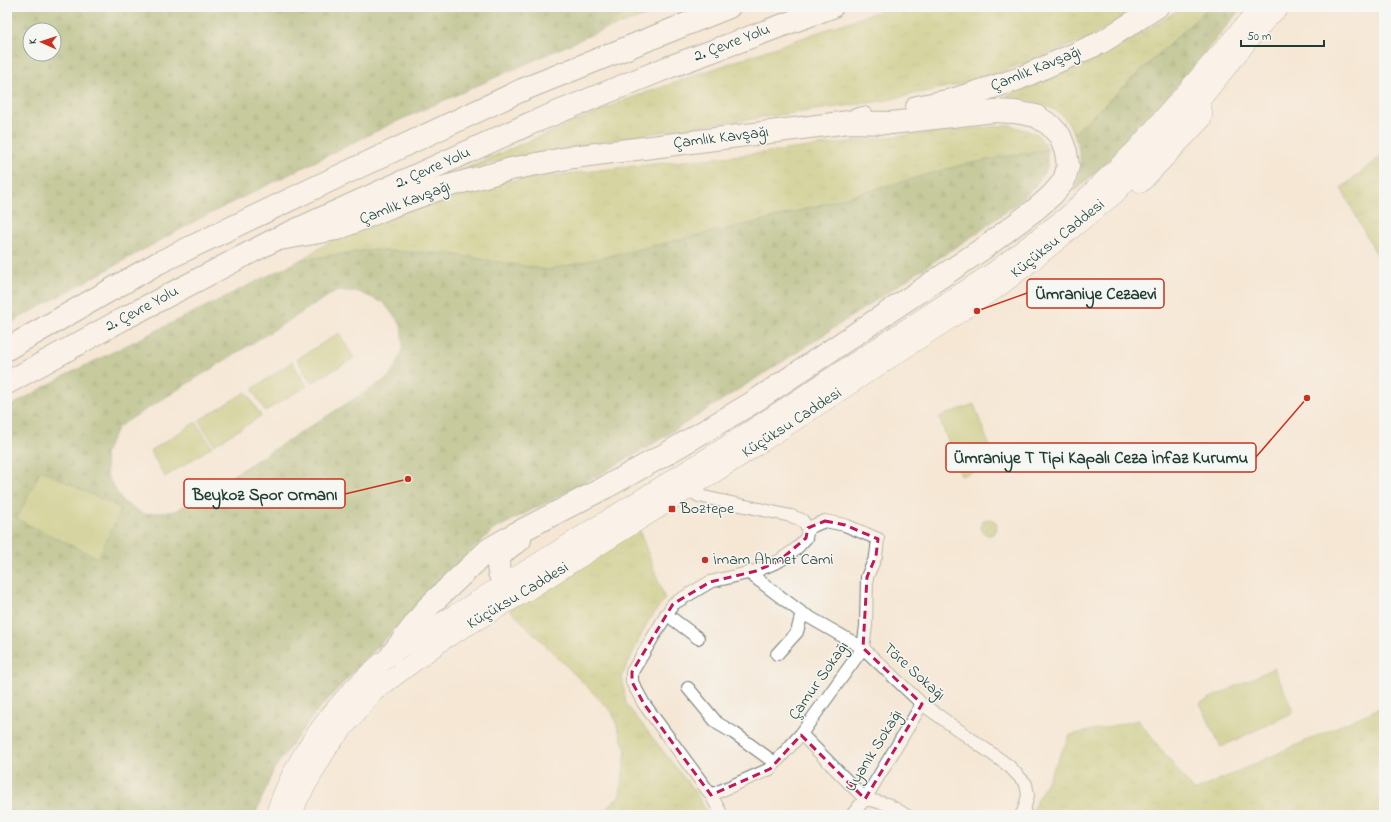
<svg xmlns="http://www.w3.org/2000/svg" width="1391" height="822" font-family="'Indie Flower',sans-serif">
  <defs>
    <pattern id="grass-tufts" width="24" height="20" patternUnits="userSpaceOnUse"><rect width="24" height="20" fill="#b0bf62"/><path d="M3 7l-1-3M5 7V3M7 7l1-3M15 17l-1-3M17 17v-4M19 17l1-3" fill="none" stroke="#8f9c52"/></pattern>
    <pattern id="forest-firs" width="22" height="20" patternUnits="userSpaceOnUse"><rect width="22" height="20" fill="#8ca658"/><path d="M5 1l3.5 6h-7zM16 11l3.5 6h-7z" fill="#72884a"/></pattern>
    <pattern id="park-dots" width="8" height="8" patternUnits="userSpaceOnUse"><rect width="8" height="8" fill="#b0bf62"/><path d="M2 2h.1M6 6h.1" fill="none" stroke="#8f9c52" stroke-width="1.8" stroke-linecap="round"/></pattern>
  </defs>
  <rect width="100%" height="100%" fill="#f6f6f2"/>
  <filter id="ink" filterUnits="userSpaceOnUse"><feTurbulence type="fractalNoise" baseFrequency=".025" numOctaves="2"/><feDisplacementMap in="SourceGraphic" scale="8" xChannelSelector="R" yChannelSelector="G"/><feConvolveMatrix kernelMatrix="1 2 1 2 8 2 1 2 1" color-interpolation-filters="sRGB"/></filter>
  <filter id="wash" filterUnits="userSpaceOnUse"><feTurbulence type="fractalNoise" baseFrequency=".012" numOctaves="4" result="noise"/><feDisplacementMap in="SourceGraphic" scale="16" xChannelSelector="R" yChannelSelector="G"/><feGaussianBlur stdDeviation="0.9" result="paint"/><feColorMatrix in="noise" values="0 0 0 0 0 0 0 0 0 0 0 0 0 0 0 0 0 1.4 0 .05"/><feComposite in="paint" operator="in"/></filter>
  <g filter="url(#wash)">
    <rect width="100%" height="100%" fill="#f5e7d6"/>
    <path fill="url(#grass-tufts)" stroke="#687e4b" d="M636 7H671L595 33Z
      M890 7H1137L1090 38 980 80 882 101 685 128 607 141 523 156 458 171 628 99Z
      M1183 7H1209L1074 133C1071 128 1067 120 1062 115 1046 102 1025 100 1006 96L1115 49Z
      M1010 125 1037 134 1047 149 961 165 770 219 548 270 450 254 370 250 300 260 331 241 431 201 498 182 626 167 761 153 897 136Z
      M1384 154V269L1341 188Z
      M639 529 665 599 647 623 622 676 626 704 696 793 709 815H600L620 795 626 751 612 712 509 609Z
      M1384 706V812L1381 815H1030L1070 735 1138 720 1194 791Z"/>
    <path fill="url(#forest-firs)" stroke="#567246" fill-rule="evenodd" d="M7 7H636L595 33 389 125 199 219 7 325ZM30 30H54V54H30Z
      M1209 7H1242C1190 71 1138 137 1075 191L1080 170V155L1074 133Z
      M1047 149V168L1035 186 1017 203 983 229 796 353 648 447 582 484 493 530 441 580 314 714 274 769 255 815H7V408L66 375 300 260 370 250 450 254 548 270 770 219 961 165ZM336 291H356L384 303 401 325 403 347 397 364 389 377 176 511 143 514 122 501 107 475 105 453 118 427Z"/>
    <path fill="url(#park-dots)" stroke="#687e4b" d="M981 527a8 8 0 1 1 16 0a8 8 0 1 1-16 0Z"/>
    <path fill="#b0bf62" stroke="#687e4b" d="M339 333 354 358 311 383 297 359Z
      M292 362 307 386 265 411 252 389Z
      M246 392 261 416 214 445 199 420Z
      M974 404 996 464 961 476 939 417Z
      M196 422 212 447 165 477 150 451Z
      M41 470 121 509 98 558 17 519Z
      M1274 668 1294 712 1221 747 1200 703Z"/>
  </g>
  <g filter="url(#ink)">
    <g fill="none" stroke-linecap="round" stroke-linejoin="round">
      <g stroke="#6a786d" stroke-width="14">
        <path id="minor" d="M689 489 699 496 791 516 802 520 808 528 806 538 796 549 779 561 756 571 710 582 673 604 632 672V682L644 704 711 795 722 815
          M749 573 802 613 863 648 922 704 1009 766 1026 784 1028 795 1024 810 1021 815
          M666 614 698 638
          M777 654 797 632 802 613
          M688 688 717 723 734 733 775 763
          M801 734 865 799 887 804 906 815
          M711 795 770 769 801 734 863 648 866 626 867 577 876 556 878 539 845 525 825 521 808 528
          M852 815 865 799 922 704"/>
      </g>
      <g stroke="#6a786d" stroke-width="20">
        <path id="primary" d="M1141 183 1202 119C1204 108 1201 102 1192 97
          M275 815C295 753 340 694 392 654 406 644 421 635 436 626L726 446 993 272 1067 216 1136 149 1260 7
          M293 815 298 800 330 744 374 692 445 639 524 593 735 460 999 287 1030 263 1115 194 1199 102 1248 41 1270 16 1280 7"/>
      </g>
      <g stroke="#6a786d" stroke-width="24">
        <path id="motorway" d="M917 107 952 100 1018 79 1102 42 1157 7
          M274 240 337 229 392 206 448 186 511 169 573 157 849 122 863 118
          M7 349 158 263 333 179 522 90 729 7
          M7 383 123 319 274 240 529 124 669 67 832 7
          M504 583C491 562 501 551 520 540
          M392 654 428 607 489 549 513 535 606 487 664 455 752 403 984 248 1036 209 1052 195 1064 181 1068 166 1066 152 1060 136 1050 125 1036 116 1015 112 994 111 891 123 849 122"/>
      </g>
      <use href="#minor" stroke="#fff" stroke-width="12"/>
      <use href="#primary" stroke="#fff" stroke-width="19"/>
      <use href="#motorway" stroke="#fff" stroke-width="22"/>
    </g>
  </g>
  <path d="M0 0H1391V822H0ZM825 521 845 525 878 539 876 556 867 577 863 648 922 704 865 799 801 735 770 769 711 795 644 704 632 682V672L673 604 710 582 756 571 779 561 806 538 808 528Z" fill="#f5e7d6" fill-opacity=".55" fill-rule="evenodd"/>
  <path fill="none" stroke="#c2185b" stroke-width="3" stroke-dasharray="8 5" stroke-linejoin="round" d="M825 521 845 525 878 539 876 556 867 577 863 648 922 704 865 799 801 735 770 769 711 795 644 704 632 682V672L673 604 710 582 756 571 779 561 806 538 808 528Z"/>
  <g fill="#c8321e" stroke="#f6f6f2" stroke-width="1.5">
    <rect x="668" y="505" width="8" height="8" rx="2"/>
    <circle cx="705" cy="560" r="4"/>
  </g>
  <g text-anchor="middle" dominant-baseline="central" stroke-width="3" stroke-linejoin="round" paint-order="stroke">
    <g font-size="16" fill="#1f3d34" stroke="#f6f6f2">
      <text transform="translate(732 43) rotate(-21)">2. Çevre Yolu</text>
      <text transform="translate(1036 69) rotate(-22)">Çamlık Kavşağı</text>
      <text transform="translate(721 138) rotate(-7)">Çamlık Kavşağı</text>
      <text transform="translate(433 168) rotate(-24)">2. Çevre Yolu</text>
      <text transform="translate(405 203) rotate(-21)">Çamlık Kavşağı</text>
      <text transform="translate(1058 239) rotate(-39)">Küçüksu Caddesi</text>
      <text transform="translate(142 309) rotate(-28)">2. Çevre Yolu</text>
      <text transform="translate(792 423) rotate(-33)">Küçüksu Caddesi</text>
      <text transform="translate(518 596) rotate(-31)">Küçüksu Caddesi</text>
      <text transform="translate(914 672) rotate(42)">Töre Sokağı</text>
      <text transform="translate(819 681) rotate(-55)">Çamur Sokağı</text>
      <text transform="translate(874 751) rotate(-58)">Uyanık Sokağı</text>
    </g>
    <g font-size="16" fill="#1f3d34" stroke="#f6f6f2" text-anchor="start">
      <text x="680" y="509">Boztepe</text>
      <text x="713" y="560">İmam Ahmet Cami</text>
    </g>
  </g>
  <path fill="none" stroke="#c8321e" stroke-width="1.5" d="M977 311L1027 293M1307 398L1256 457M408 479L345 494"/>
  <g fill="#c8321e" stroke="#f6f6f2" stroke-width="1.5">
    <circle cx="977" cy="311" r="4"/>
    <circle cx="1307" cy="398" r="4"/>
    <circle cx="408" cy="479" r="4"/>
  </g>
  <g fill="#f6f6f2" stroke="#c8321e" stroke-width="1.5">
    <rect x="1027" y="279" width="137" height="29" rx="4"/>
    <rect x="946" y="443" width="310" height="29" rx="4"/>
    <rect x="184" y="479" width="161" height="29" rx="4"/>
  </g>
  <g font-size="17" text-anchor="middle" font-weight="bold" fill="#1f3d34">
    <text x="1096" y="299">Ümraniye Cezaevi</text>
    <text x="1101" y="463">Ümraniye T Tipi Kapalı Ceza İnfaz Kurumu</text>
    <text x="265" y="500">Beykoz Spor Ormanı</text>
  </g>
  <rect width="1391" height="822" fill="none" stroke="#f6f6f2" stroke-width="24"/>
  <g transform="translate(42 42) rotate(273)"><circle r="19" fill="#f6f6f2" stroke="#a0aca6"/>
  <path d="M0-3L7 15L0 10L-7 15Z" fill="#c8321e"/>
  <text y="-6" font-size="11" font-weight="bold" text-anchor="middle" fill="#1f3d34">K</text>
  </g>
  <path d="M1241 40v6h83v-6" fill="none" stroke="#1f3d34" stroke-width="2"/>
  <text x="1247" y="40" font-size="12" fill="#1f3d34" stroke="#f6f6f2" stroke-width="3" paint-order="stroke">50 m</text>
</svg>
